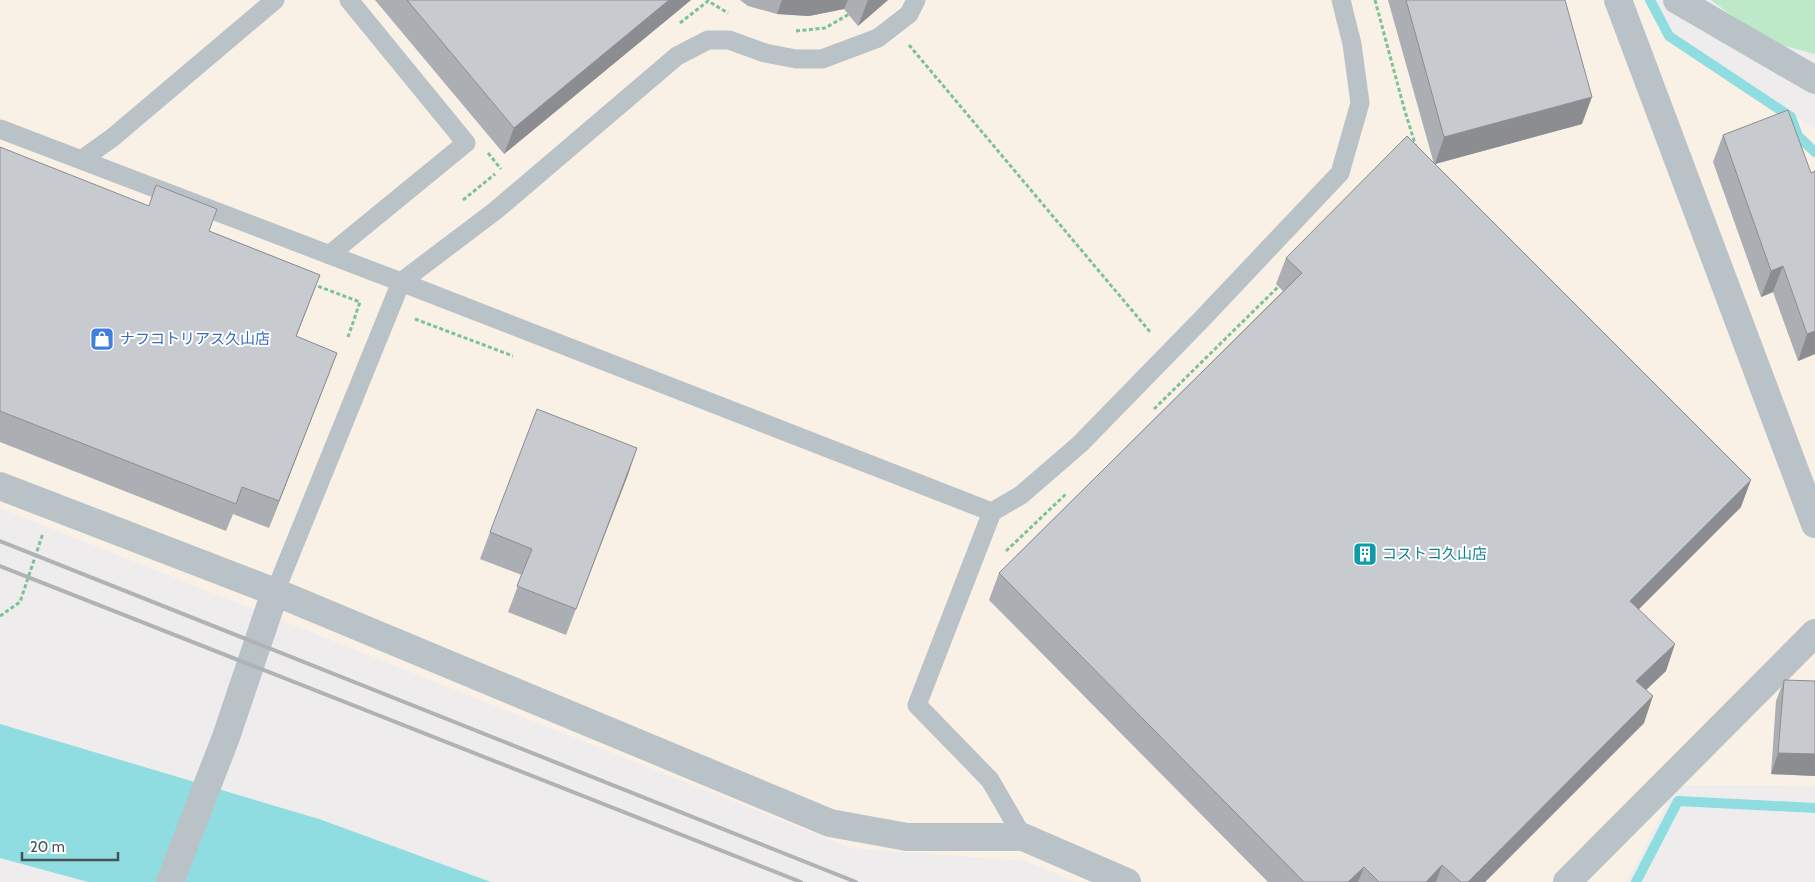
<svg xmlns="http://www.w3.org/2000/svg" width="1815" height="882" font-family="Cabin,'Noto Sans JP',sans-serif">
  <rect width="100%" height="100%" fill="#efeced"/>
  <path fill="#f9f0e6" d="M0 0H1652L1660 22 1815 129V786L1677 785 1626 882H1075L1025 861 850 848 0 508Z"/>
  <path fill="#bee9c8" d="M1711 0H1815V54L1766 41Z"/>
  <path fill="#8fdde1" d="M0 724 319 819 491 882H88L0 858Z"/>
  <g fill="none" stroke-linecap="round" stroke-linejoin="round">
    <path stroke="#8fdde1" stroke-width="10" d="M1650 0 1669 36 1791 117 1798 136 1815 152
      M1636 882 1678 801 1815 808"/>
    <path stroke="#7ac394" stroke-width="3" stroke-dasharray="4 2.5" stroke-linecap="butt" d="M1375 0 1404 108 1416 147
      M680 23 708 1 728 13
      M796 31 825 28 851 13
      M909 45 1151 333
      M488 153 501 169
      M463 200 495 174
      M312 284 360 302 348 337
      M415 319 513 356
      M1154 409 1281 284
      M1006 551 1067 493
      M0 616 20 602 43 533"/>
    <path stroke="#b9c3c7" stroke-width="19" d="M0 129 401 282 992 512
      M81 160 112 138 275 0
      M329 255 466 143 349 0
      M275 592 401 282 495 211 677 56 708 40H729L765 53 796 59H822L878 38 909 14 916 0
      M1023 837 990 780 917 705 992 512 1021 495 1080 444 1201 320 1340 173 1360 103 1352 44 1341 0"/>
    <path stroke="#b9c3c7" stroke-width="28" d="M1618 0 1815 524
      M1677 0 1815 80
      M0 486 275 592 830 823 907 837H1023L1127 882
      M170 882 226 737 275 592
      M1567 882 1815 633"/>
    <path stroke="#afb3b6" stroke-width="4" d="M0 541 856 882
      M0 566 801 882"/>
  </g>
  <path fill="#abaeb2" d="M375 0H691L504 154Z
    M740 0H888L858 26 844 9 809 16 777 14 748 6Z
    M1388 0H1565L1582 124 1435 164 1741 507 1639 609 1666 671 1646 690 1644 723 1485 882H1268L989 600 999 573 1283 291 1276 284 1286 258 1434 164Z
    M1723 135 1811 173 1815 171V354L1798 361 1773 292 1761 297 1713 162Z
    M0 147 320 275 296 337 337 353 269 528 233 514 226 531 0 442Z
    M637 448 566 635 508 612 522 575 480 559 490 532Z
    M1784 680 1815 681V776L1771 774 1776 701Z"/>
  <path fill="#8b8d91" d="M669 0H691L504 154 514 128Z
    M782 0H848L844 9 809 16 777 14Z
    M868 0H888L858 26Z
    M1592 97 1582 124 1435 164 1444 137Z
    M1783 266 1773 292 1761 297 1771 271Z
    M320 275 310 301 286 363 296 336Z
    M1815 331V354L1798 361 1807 334Z
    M337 353 327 379 269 528 279 501Z
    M637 448 628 475 566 635 576 609Z
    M1751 480 1741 507 1621 627 1630 601Z
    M1675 644 1666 671 1627 708 1636 681Z
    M1653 696 1644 723 1485 882H1468Z
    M1778 753 1815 754V776L1771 774Z
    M1442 865 1436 882H1426Z
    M1364 867 1358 882H1348Z"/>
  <path fill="#c7cacf" stroke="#8b8d91" d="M407 0H669L514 128Z
    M1406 0H1565L1592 97 1444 137Z
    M1788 110 1811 173 1815 171V331L1807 334 1783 266 1771 271 1723 135Z
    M1407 136 1751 480 1630 601 1675 644 1636 681 1653 696 1468 882H1461L1442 865 1426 882H1379L1364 867 1348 882H1304L999 573 1302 273 1286 258Z
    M0 147 149 206 156 185 217 209 209 231 320 275 296 336 337 353 279 501 242 487 236 504 0 411Z
    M537 409 637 448 576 609 517 586 532 549 490 532Z
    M1784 680 1815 681V754L1778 753Z"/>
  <defs>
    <g id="shop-square" transform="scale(1.25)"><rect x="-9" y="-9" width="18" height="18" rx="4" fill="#3f7fe0" stroke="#fff"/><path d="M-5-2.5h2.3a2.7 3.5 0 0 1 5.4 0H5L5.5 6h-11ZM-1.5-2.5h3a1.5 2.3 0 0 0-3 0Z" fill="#fff"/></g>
    <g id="building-square" transform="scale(1.25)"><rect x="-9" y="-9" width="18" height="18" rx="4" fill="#0f9aa8" stroke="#fff"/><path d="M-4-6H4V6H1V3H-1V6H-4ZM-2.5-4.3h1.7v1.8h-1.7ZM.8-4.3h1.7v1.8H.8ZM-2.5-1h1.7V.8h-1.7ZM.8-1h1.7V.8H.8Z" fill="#fff"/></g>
  </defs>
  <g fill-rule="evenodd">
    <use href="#shop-square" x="102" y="339"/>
    <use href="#building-square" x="1365" y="554"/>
  </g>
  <g text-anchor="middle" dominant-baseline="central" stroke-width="4" stroke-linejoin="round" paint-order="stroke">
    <g font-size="15" fill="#366cbe" stroke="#fff" text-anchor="start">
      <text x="120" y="339">ナフコトリアス久山店</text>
    </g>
    <g font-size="15" fill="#0d838f" stroke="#fff" text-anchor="start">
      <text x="1382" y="554">コストコ久山店</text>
    </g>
  </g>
  <path d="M22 852v8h96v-8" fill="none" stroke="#475257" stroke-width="2.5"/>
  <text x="30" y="852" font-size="15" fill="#475257" stroke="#ffffff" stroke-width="4" paint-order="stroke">20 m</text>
</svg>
